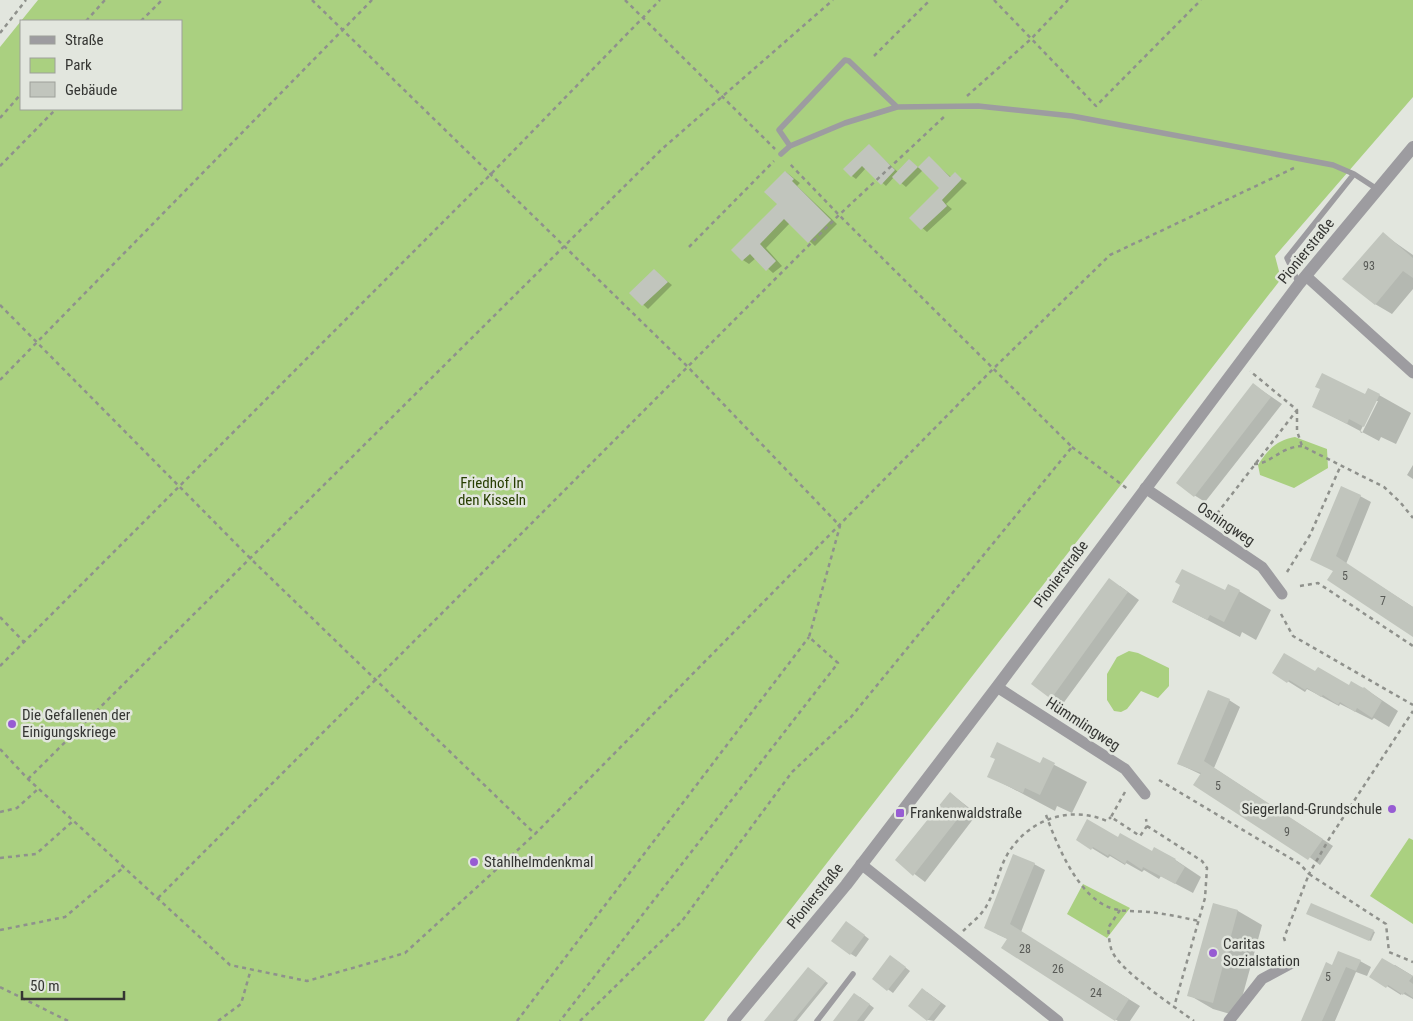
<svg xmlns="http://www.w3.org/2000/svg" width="1413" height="1021" font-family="'Roboto Condensed',sans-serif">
  <rect width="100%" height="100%" fill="#e2e6de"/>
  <path fill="#aad080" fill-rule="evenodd" d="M38 0H1413V97L1275 256 1281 279 704 1021H0V47ZM21 21H181V109H21Z
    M1295 437 1327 449 1328 468 1294 488 1260 475 1258 465C1267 450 1277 440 1295 437Z
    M1129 651 1138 653 1169 668V686L1158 698 1141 691 1127 709 1121 712 1114 711 1107 700V674L1117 657Z
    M1409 838 1413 840V924L1370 896Z
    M1083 884 1130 908 1107 938 1067 914Z"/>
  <path fill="#0003" fill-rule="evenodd" d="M869 146 898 172 910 161 919 168 929 158 952 178 955 174 967 183 946 204 952 209 927 232 911 218 941 188 923 170 906 187 894 177 886 186 866 168 856 179 852 176 845 169Z
    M786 172 800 183 797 186 837 224 815 246 790 223 766 248 782 266 773 273 756 258 749 264 743 260 779 204Z
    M1383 234 1413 255V289L1392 314 1375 304Z
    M654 271 672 285 648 309 631 293Z
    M1254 385 1282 404 1205 502 1194 495Z
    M1321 389 1366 396 1379 395 1411 413 1396 444 1381 437 1379 441 1313 406ZM1375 401H1378L1362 433 1360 432Z
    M1413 465V479L1407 475Z
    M1360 496 1371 502 1346 564 1413 607V636L1334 571 1323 565Z
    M1120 586 1139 600 1062 705 1051 698Z
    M1226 591H1239L1271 610 1256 640 1242 632 1240 637 1173 602Z
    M1273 672 1316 673 1349 686 1364 688 1398 711 1389 727 1374 718 1372 720 1340 704 1339 706 1307 689 1305 692Z
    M1229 700 1240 707 1214 768 1333 846 1320 865 1202 775 1179 764Z
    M1043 759 1087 782 1072 813 1057 806 1055 811 989 776 1041 765Z
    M950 793 977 814 925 882 896 860Z
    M1077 839H1118L1152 853 1168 855 1201 877 1193 893 1161 876 1159 879 1144 870 1142 872 1126 863 1125 865 1110 856 1108 858Z
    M1034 864 1045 870 1021 932 1140 1006 1130 1021H1118L1003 948 1008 939 997 934Z
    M1214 904 1238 911 1262 925 1237 1016 1213 1009 1189 995Z
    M1310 915 1373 931 1375 932 1371 941Z
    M852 926 869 939 856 957 851 954Z
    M896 960 910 971 893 993 874 979Z
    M1360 961 1371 967 1367 976 1356 972 1335 1021H1302L1333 967Z
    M1395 965 1413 976V999L1402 993 1401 995 1371 976Z
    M811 970 828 983 797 1021H766Z
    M927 992 946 1006 934 1021 928 1020 909 1006Z
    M860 997 874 1008 864 1021H835Z"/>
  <path fill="#c1c5bd" d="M869 144 895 170 881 185 862 166 851 177 843 169Z
    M929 156 950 177 955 172 962 179 942 200 947 206 921 230 909 218 939 188 918 167Z
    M909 159 918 167 900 185 892 177Z
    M785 171 794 179 792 181 831 220 808 243 784 219 760 244 776 261 766 271 750 254 742 261 731 250 777 204 764 192Z
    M1383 232 1413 258V278L1403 271 1375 305 1342 279Z
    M654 269 668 282 642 306 629 293Z
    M1322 373 1365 394 1368 388 1380 394 1364 427 1349 419 1347 424 1312 407 1320 389 1315 387Z
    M1253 383 1271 397 1194 497 1176 483Z
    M1341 486 1361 495 1336 556 1413 607V637L1327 580 1333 571 1310 560Z
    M1182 569 1225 590 1228 584 1240 590 1224 622 1210 615 1207 620 1172 602 1180 585 1175 582Z
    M1109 578 1128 592 1051 699 1031 684Z
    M1284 653 1315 671 1318 667 1349 685 1351 681 1363 688 1364 687 1382 701 1378 708 1372 718 1357 708 1355 712 1340 702 1338 705 1323 695 1321 697 1307 688 1305 690 1289 680 1287 683 1272 673Z
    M1208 690 1230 699 1204 761 1323 839 1308 860 1193 785 1201 773 1177 764Z
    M997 742 1040 763 1043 757 1055 763 1040 795 1025 788 1023 793 987 777 995 759 990 757Z
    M950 792 967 807 913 876 895 860Z
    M1087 819 1118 837 1120 833 1152 851 1154 847 1176 859 1175 860 1185 867 1175 884 1143 867 1142 870 1127 860 1125 864 1109 854 1108 856 1093 847 1091 850 1076 840Z
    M1013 854 1035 863 1010 924 1129 999 1115 1021 1001 948 1007 939 984 928Z
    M1213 903 1238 910 1213 1003 1187 996Z
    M1311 903 1374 930 1369 941 1306 914Z
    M846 921 865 935 850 955 831 941Z
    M1338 951 1361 960 1356 971 1346 967 1322 1021H1301L1326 962 1332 965Z
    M890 955 906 967 887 991 872 979Z
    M1382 958 1413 976 1409 981 1413 984V998L1405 992 1403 995 1388 985 1386 988 1369 977Z
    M808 967 826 981 793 1021H764Z
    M922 988 941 1003 927 1021 908 1006Z
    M854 993 870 1004 857 1021H833Z"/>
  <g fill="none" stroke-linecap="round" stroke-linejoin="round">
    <path stroke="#8f918c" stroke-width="2.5" stroke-dasharray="4 4" stroke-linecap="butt" d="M312 0 687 366 840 526 809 637 838 663 560 1021
      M625 0 775 149
      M994 0 1096 106 1201 0
      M86 21 105 0
      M141 21 162 0
      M0 33 26 0
      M874 56 930 0
      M967 96 1031 39 1068 0
      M0 118 21 94
      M0 166 56 109
      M689 247 774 161
      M0 305 250 558 535 834
      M0 380 372 0
      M1297 410V431L1302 446 1384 487 1400 502 1413 518
      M1072 447 1129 490
      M1254 464C1271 464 1280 447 1302 446
      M1212 520 1297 410 1250 371
      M1287 572 1310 535 1341 465
      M1300 586 1318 583 1413 646
      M1281 614 1293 636 1413 705
      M0 617 24 642
      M0 666 490 175 660 0
      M0 749 28 779 230 965 307 981 405 953 535 834 992 370 1110 255 1294 168
      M28 779 662 149 833 0
      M1159 780 1300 864 1309 874 1329 839 1413 711
      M1125 792 1111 817 1140 836 1147 826 1146 819
      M0 812 17 808 38 789
      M1046 815C1057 845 1078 897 1111 908 1126 913 1141 910 1157 913 1171 915 1185 918 1199 921
      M1147 826 1202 861 1207 868 1205 898 1174 1007
      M0 858 36 854 73 821
      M158 898 839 215 946 115
      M1120 910 1108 928C1109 935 1109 944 1112 951 1120 971 1175 1007 1194 1021
      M0 930 65 917 124 867
      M963 931C971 923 982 915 987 905 996 889 998 871 1007 855 1028 819 1070 805 1107 821L1111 817
      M1285 941 1284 938 1309 874 1386 924 1389 952 1413 962
      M0 987 68 1021
      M218 1021 241 1004 251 969
      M517 1021 809 637
      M580 1021 682 921 792 772 851 717 1072 447 839 215 788 162"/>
    <path stroke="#9d9ca0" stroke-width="5.5" d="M790 146 779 130 845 60 849 61 897 107
      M781 154 790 146 845 123 897 107 978 106 1072 116 1333 165 1354 174
      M1299 284 1287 258 1354 174 1377 189
      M817 1021 853 974"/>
    <path stroke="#9d9ca0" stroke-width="11" d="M1306 276 1413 373
      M1145 488 1262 567 1282 594
      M997 687 1125 769 1145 794
      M861 864 1058 1021
      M1229 1021 1262 979 1292 963"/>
    <path stroke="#9d9ca0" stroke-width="12" d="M733 1021 846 885 997 687 1299 284 1413 147"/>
  </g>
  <g fill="#975cd3" stroke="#e2e6de" stroke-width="2">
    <circle cx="12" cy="724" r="5"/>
    <circle cx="1392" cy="809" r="5"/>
    <rect x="895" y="808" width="10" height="10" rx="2.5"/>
    <circle cx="474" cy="862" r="5"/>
    <circle cx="1213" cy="953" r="5"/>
  </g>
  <g text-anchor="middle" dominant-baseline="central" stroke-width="5" stroke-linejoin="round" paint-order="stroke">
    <g font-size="12" fill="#585a56">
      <text x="1369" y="266">93</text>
      <text x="1345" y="576">5</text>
      <text x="1383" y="601">7</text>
      <text x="1218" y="786">5</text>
      <text x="1287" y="832">9</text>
      <text x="1025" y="949">28</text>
      <text x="1058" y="969">26</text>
      <text x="1328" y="977">5</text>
      <text x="1096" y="993">24</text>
    </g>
    <g font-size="15" fill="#353633" stroke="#e2e6de">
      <text transform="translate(1306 251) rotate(-51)">Pionierstraße</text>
      <text transform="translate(1226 524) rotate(34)">Osningweg</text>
      <text transform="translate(1061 574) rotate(-53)">Pionierstraße</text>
      <text transform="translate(1083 724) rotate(33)">Hümmlingweg</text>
      <text transform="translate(815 896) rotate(-51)">Pionierstraße</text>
    </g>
    <g font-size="15" fill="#273e00" stroke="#e2e6de">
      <text x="492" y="483">Friedhof In<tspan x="492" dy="17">den Kisseln</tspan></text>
    </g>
    <g font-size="15" fill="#353633" stroke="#e2e6de" text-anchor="start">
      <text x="22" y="715">Die Gefallenen der<tspan x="22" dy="17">Einigungskriege</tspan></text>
      <text x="1382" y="809" text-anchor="end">Siegerland-Grundschule</text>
      <text x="910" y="813">Frankenwaldstraße</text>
      <text x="484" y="862">Stahlhelmdenkmal</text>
      <text x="1223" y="944">Caritas<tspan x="1223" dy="17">Sozialstation</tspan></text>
    </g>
  </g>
  <rect x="20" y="20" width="162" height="90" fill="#e2e6de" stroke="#9da09a"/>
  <rect x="30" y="36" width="25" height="8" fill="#9d9ca0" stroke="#9da09a"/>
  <text x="65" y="45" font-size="15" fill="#353633">Straße</text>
  <rect x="30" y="58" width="25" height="15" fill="#aad080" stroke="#9da09a"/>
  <text x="65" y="70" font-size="15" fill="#353633">Park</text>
  <rect x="30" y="82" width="25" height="15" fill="#c1c5bd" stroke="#9da09a"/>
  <text x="65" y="95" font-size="15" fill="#353633">Gebäude</text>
  <path d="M22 991v8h102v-8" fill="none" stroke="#353633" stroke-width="2.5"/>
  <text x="30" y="991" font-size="15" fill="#353633" stroke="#e2e6de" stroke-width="4" paint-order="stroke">50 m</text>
</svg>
